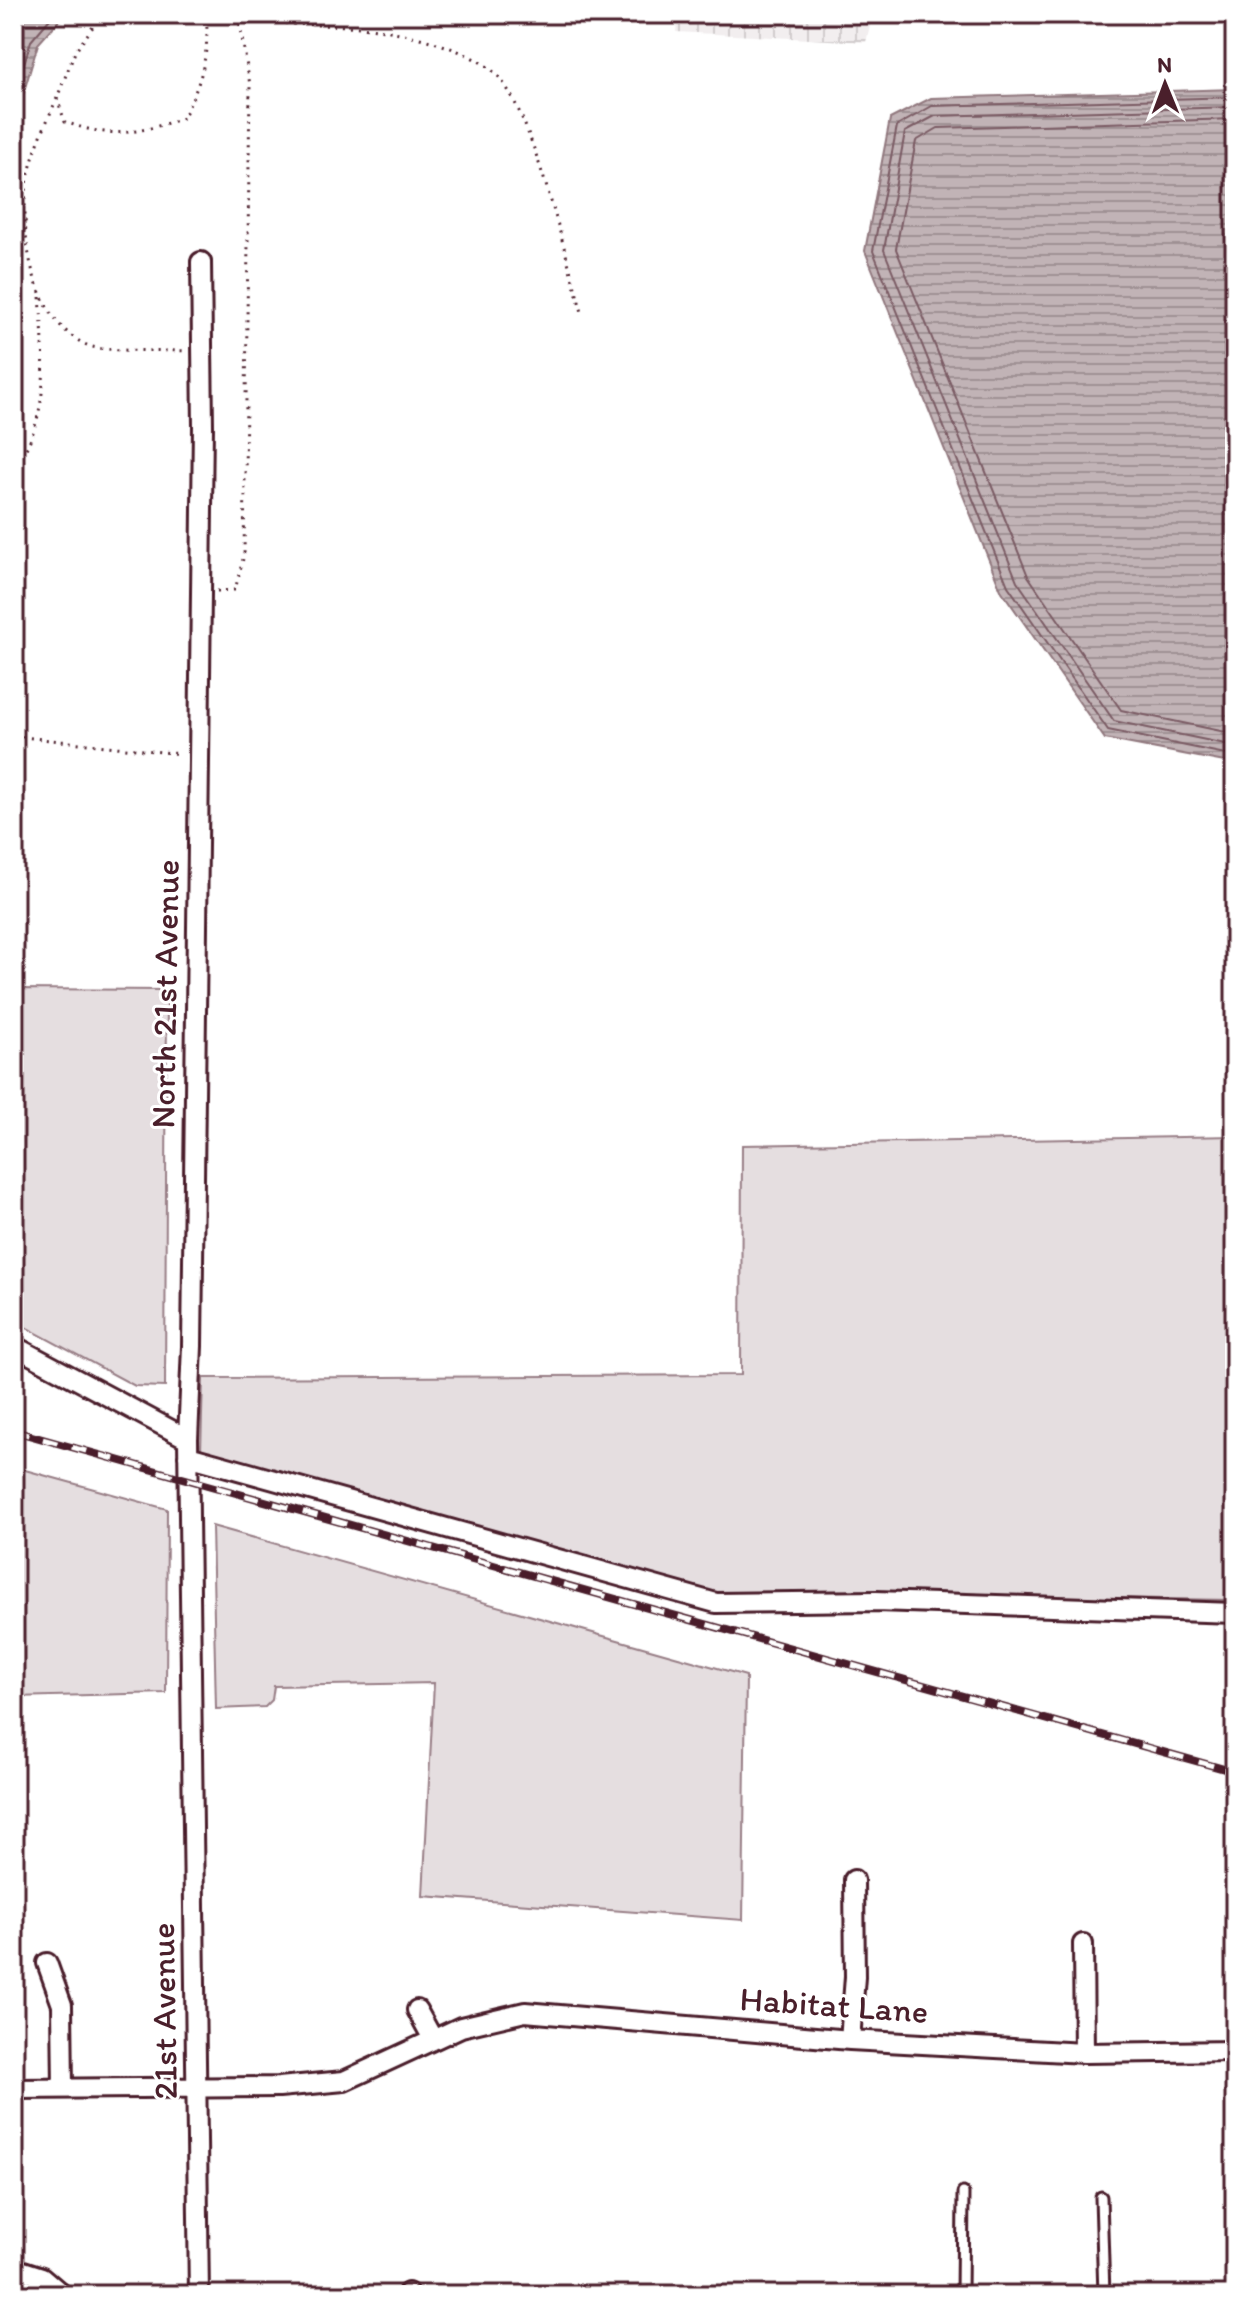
<svg xmlns="http://www.w3.org/2000/svg" width="1249" height="2309" font-family="Itim,sans-serif">
  <defs>
    <pattern id="industrial-grid" width="8" height="8" patternUnits="userSpaceOnUse" patternTransform="scale(2)"><rect width="8" height="8" fill="#f2eeef"/><path d="M0 4h8M4 0v8" fill="none" stroke="#d1cccd"/></pattern>
    <pattern id="water-rules" width="6" height="5" patternUnits="userSpaceOnUse" patternTransform="scale(2)"><rect width="6" height="5" fill="#c1b3b6"/><path d="M0 2.5h6" fill="none" stroke="#9f9194"/></pattern>
  </defs>
  <rect width="100%" height="100%" fill="#fff"/>
  <filter id="ink" filterUnits="userSpaceOnUse"><feTurbulence type="fractalNoise" baseFrequency=".0125" numOctaves="2"/><feDisplacementMap in="SourceGraphic" scale="16" xChannelSelector="R" yChannelSelector="G"/><feConvolveMatrix kernelMatrix="1 2 1 2 8 2 1 2 1" color-interpolation-filters="sRGB"/></filter>
  <g filter="url(#ink)">
    <path fill="url(#industrial-grid)" d="M678 14H873L866 42 676 32Z"/>
    <path fill="#e5dee0" stroke="#987e86" stroke-width="2" d="M14 989 167 990 165 1387 135 1386 14 1321Z
      M1235 1136V1600L713 1592 201 1452 203 1378 741 1375 742 1145Z
      M14 1467 167 1509 166 1693 14 1697Z
      M212 1526 746 1676 743 1920 423 1896 434 1683 274 1686 272 1700 265 1707 216 1709Z"/>
    <path fill="url(#water-rules)" stroke="#91787e" stroke-width="2" d="M14 14H65L38 44 14 125Z
      M1235 89V764L1105 739 1001 590 865 251 890 119 931 98Z"/>
    <g fill="none" stroke-linecap="round" stroke-linejoin="round">
      <path stroke="#7a5a63" stroke-width="2" d="M14 96 31 41 54 14
        M1235 97 932 106 897 126 873 251 1008 586 1108 730 1235 756
        M1235 107 935 116 905 132 884 250 1017 581 1114 721 1235 746
        M1235 119 938 128 916 141 896 249 1028 576 1121 710 1235 734"/>
      <g stroke="#4a1f2b" stroke-width="15">
        <path id="service" d="M1101 2197 1104 2295
          M962 2295 963 2193"/>
      </g>
      <g stroke="#4a1f2b" stroke-width="24">
        <path id="minor" d="M14 1346 188 1439
          M188 1456 716 1603 876 1601 1235 1613
          M1083 1944 1084 2053
          M47 1963 62 2005 63 2088
          M417 2010 433 2039
          M850 2040 855 1977 854 1880
          M14 2089 279 2087 344 2081 461 2027 525 2012 850 2040 1084 2053 1235 2051
          M14 2268 42 2277 63 2295
          M408 2293V2295
          M199 2295 188 1439 192 1346 203 426 201 262"/>
      </g>
      <path stroke="#4a1f2b" stroke-width="3" stroke-dasharray="2 6" stroke-linecap="butt" d="M102 14 75 52 57 98 65 122C112 139 136 134 183 118 201 84 210 53 206 14
        M238 14C282 29 331 22 377 29 412 34 469 49 495 73 531 106 566 259 582 312
        M960 16 973 14
        M57 98C44 128 30 158 26 191 21 242 34 323 89 346 105 352 165 350 186 351
        M14 469C52 414 44 358 40 296
        M217 591 235 590 244 555 250 85 238 14
        M14 736 181 754"/>
      <use href="#service" stroke="#fff" stroke-width="9"/>
      <use href="#minor" stroke="#fff" stroke-width="18"/>
      <g stroke="#4a1f2b" stroke-width="8">
        <path id="rail" d="M14 1431 1235 1772"/>
      </g>
      <use href="#rail" stroke="#fff" stroke-width="5" stroke-dasharray="15" stroke-linecap="butt"/>
    </g>
  </g>
  <g text-anchor="middle" dominant-baseline="central" stroke-width="6" stroke-linejoin="round" paint-order="stroke">
    <g font-size="34" fill="#4a1f2b" stroke="#fff">
      <text transform="translate(165 994) rotate(-89)">North 21st Avenue</text>
      <text transform="translate(834 2005) rotate(4)">Habitat Lane</text>
      <text transform="translate(164 2011) rotate(-91)">21st Avenue</text>
    </g>
  </g>
  <rect width="1249" height="2309" fill="none" stroke="#fff" stroke-width="48"/>
  <rect x="24" y="24" width="1201" height="2261" fill="none" stroke="#4a1f2b" stroke-width="3" filter="url(#ink)"/>
  <g transform="translate(1165 84) rotate(359)" stroke="#ffffff" stroke-width="6" paint-order="stroke">
  <path d="M0-6L14 30L0 20L-14 30Z" fill="#4a1f2b"/>
  <text y="-12" font-size="22" font-weight="bold" text-anchor="middle" fill="#4a1f2b">N</text>
  </g>
</svg>
